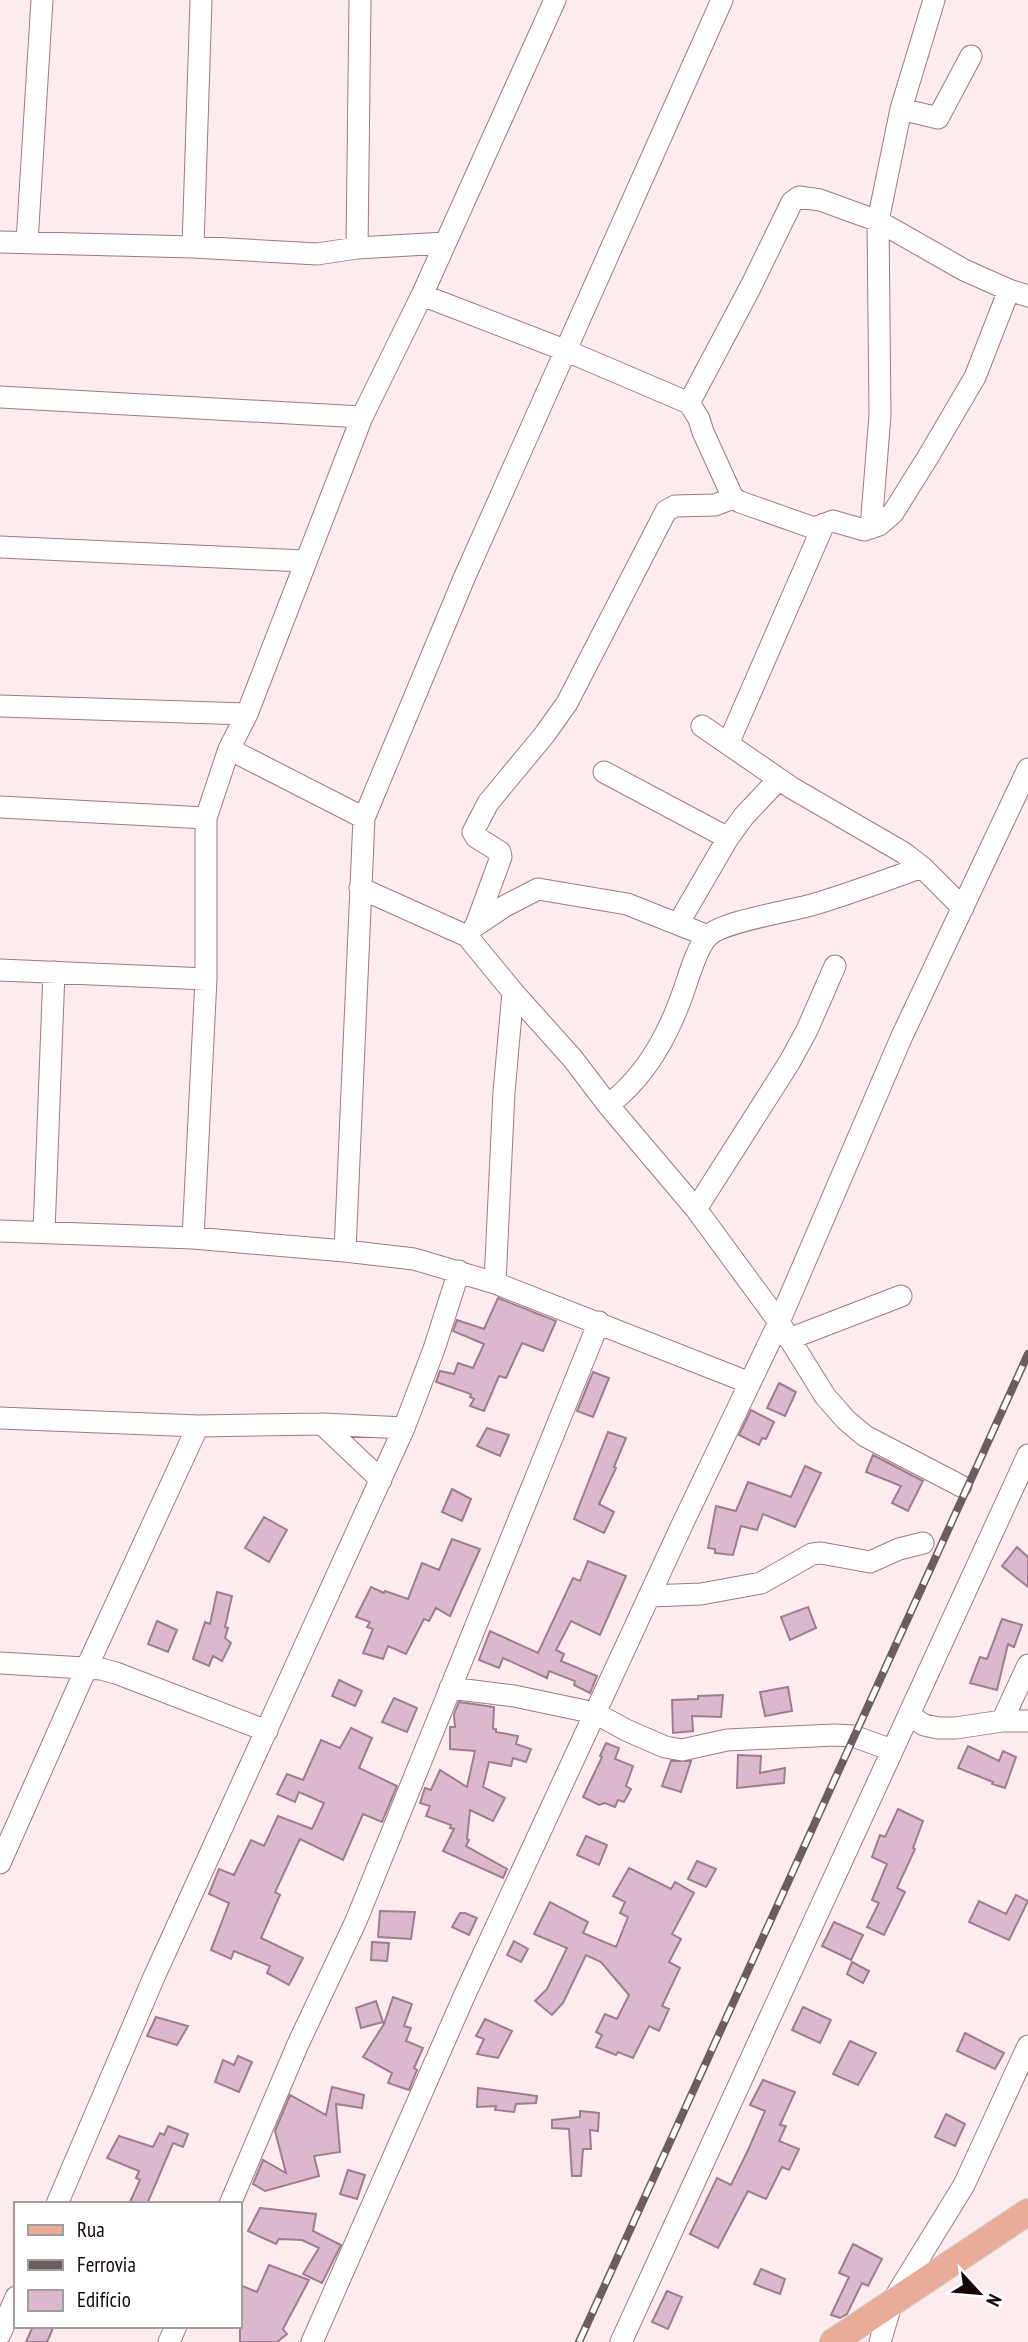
<svg xmlns="http://www.w3.org/2000/svg" width="1028" height="2342" font-family="'PT Sans Narrow',sans-serif">
  <rect width="100%" height="100%" fill="#fdeced"/>
  <path fill="#dbb8cb" stroke="#9d7d8f" stroke-width="2" d="M498 1298 556 1321 543 1351 522 1343 506 1378 499 1376 484 1411 470 1406 474 1399 470 1397 471 1394 436 1382 440 1371 454 1374 458 1363 473 1368 484 1344 453 1331 457 1320 484 1329Z
    M593 1372 609 1378 593 1417 577 1411Z
    M779 1383 796 1392 785 1416 767 1408Z
    M751 1410 774 1422 766 1439 762 1438 759 1445 739 1435Z
    M487 1428 509 1435 500 1456 477 1446Z
    M608 1432 626 1438 614 1467 616 1468 599 1504 614 1512 604 1533 574 1519Z
    M873 1455 923 1481 908 1511 892 1503 901 1486 866 1472Z
    M805 1466 821 1473 795 1527 763 1514 757 1530 741 1526 733 1555 715 1553V1549L708 1548 716 1506 736 1511 748 1482 791 1497Z
    M452 1489 471 1499 462 1521 442 1512Z
    M264 1517 287 1530 269 1562 245 1548Z
    M452 1539 480 1549 450 1616 436 1608 429 1621 424 1619 406 1654 388 1646 383 1659 363 1653 373 1629 367 1627 370 1622 356 1617 371 1587 384 1593 385 1591 408 1599 422 1563 439 1570Z
    M1017 1547 1028 1557V1587L1002 1566Z
    M588 1561 626 1576 600 1635 571 1621 556 1650 564 1654 561 1661 597 1676 590 1693 574 1685 575 1681 549 1671 547 1678 503 1658 499 1668 479 1660 490 1631 538 1653 573 1578 580 1581Z
    M217 1592 232 1596 225 1627 228 1628 225 1638 231 1643 222 1661 213 1656 209 1666 193 1659 205 1622 210 1624Z
    M808 1607 816 1628 790 1640 781 1617Z
    M1002 1619 1022 1625 1014 1647 1008 1644 997 1690 970 1683 980 1657 987 1659Z
    M157 1621 177 1630 168 1652 148 1644Z
    M339 1680 362 1691 355 1706 332 1696Z
    M788 1687 792 1711 765 1716 760 1692Z
    M723 1695 721 1717 692 1716 693 1731 673 1733 672 1700 698 1699V1696Z
    M394 1698 417 1708 407 1732 382 1722Z
    M459 1702 494 1707 493 1729H496V1732L518 1736 516 1744 531 1749 526 1762 513 1758 511 1766 489 1762 483 1787 505 1798 493 1821 470 1810 467 1839 469 1840 466 1846 507 1869 503 1878 443 1851 454 1829 450 1828 451 1825 426 1816 430 1806 420 1803 425 1788 431 1790 440 1770 467 1787 475 1751 450 1749V1727H455L454 1714Z
    M351 1728 372 1738 359 1768 397 1786 382 1822 363 1814 343 1860 300 1839 297 1845 275 1892 280 1895 261 1938 303 1958 289 1985 267 1973 270 1966 234 1951 231 1959 211 1950 229 1903 209 1894 219 1869 234 1875 251 1840 264 1846 278 1816 312 1829 324 1803 299 1792 295 1802 277 1794 287 1774 303 1780 321 1740 340 1748Z
    M606 1743 619 1748 615 1759 633 1766 626 1786 631 1789 624 1802 618 1800 615 1807 605 1803 599 1805 583 1797 602 1757 600 1756Z
    M968 1746 999 1761 1003 1751 1016 1757 1005 1788 992 1784 993 1782 958 1768Z
    M738 1755 761 1756 760 1773 785 1768 784 1783 737 1788Z
    M671 1761H691L681 1792 662 1786Z
    M898 1809 923 1821 913 1848 915 1849 897 1888 905 1892 884 1935 867 1927 879 1903 872 1900 887 1864 872 1857 880 1835 885 1837Z
    M586 1836 607 1845 599 1865 577 1855Z
    M697 1861 716 1869 706 1887 688 1879Z
    M629 1868 671 1889 675 1882 694 1893 672 1934 681 1939 669 1962 680 1968 662 2006 669 2009 659 2031 649 2026 633 2058 618 2052 616 2055 596 2047 602 2035 596 2032 605 2014 617 2019 629 1995 601 1962 586 1955 563 2003 552 2015 535 2001 547 1989 567 1948 534 1934 550 1902 588 1922 583 1933 616 1947 628 1917 620 1913 625 1902 613 1896Z
    M1016 1895 1028 1901 1009 1940 969 1922 979 1901 1006 1914Z
    M380 1911 415 1912 411 1939 378 1937Z
    M460 1913H465L477 1918 469 1935 452 1927Z
    M834 1922 863 1935 851 1960 822 1946Z
    M514 1941 528 1949 521 1962 507 1955Z
    M372 1942 389 1943 387 1961 371 1960Z
    M852 1962 869 1971 863 1983 847 1974Z
    M393 1997 412 2004 404 2026 411 2028 406 2041 423 2048 414 2068 417 2070 409 2090 388 2083 392 2073 363 2057 384 2024Z
    M376 2001 383 2022 361 2028 356 2008Z
    M803 2007 831 2020 820 2043 792 2030Z
    M156 2017 188 2026 177 2045 147 2036Z
    M485 2019 512 2031 498 2058 477 2054 484 2039 476 2036Z
    M965 2033 1004 2053 995 2069 957 2051Z
    M850 2041 876 2053 858 2085 833 2074Z
    M238 2056 252 2062 239 2092 215 2082 223 2060 234 2065Z
    M763 2080 795 2092 780 2125 786 2126 779 2141 799 2149 789 2170 782 2167 766 2199 748 2191 718 2248 690 2234 717 2178 731 2185 749 2148 765 2111 750 2105Z
    M332 2087 364 2095 362 2108 336 2104 340 2152 314 2156 319 2176 265 2191 253 2184 263 2160 286 2173 275 2131 290 2095 326 2115Z
    M478 2088 537 2096 536 2103 516 2104 514 2112 495 2110 496 2106 477 2107Z
    M580 2111 599 2113 598 2131 590 2130 591 2149H583L581 2176H572L569 2129 552 2128V2120L580 2117Z
    M946 2114 965 2124 955 2146 935 2137Z
    M168 2126 188 2134 183 2147 173 2143 147 2204H129L140 2180 136 2178 139 2171 107 2158 119 2136 153 2147 160 2133 164 2135Z
    M348 2170 365 2175 357 2199 340 2194Z
    M260 2208 316 2214 313 2231 341 2245 322 2283 303 2274 319 2248 302 2240 279 2239 276 2244 248 2231Z
    M853 2244 882 2259 868 2286 862 2283 847 2314 840 2318 831 2315 849 2277 839 2273Z
    M269 2265 309 2280 283 2329 287 2334 277 2342H240V2285L257 2292Z
    M761 2269 785 2279 780 2294 754 2284Z
    M667 2291 682 2297 668 2329 652 2322Z
    M33 2326H54L47 2342H26Z"/>
  <g fill="none" stroke-linecap="round" stroke-linejoin="round">
    <g stroke="#9f7a7e" stroke-width="23">
      <path id="minor" d="M901 109 938 118 971 56
        M0 242 193 247 317 254 357 248 445 243
        M27 242 42 0
        M193 247 201 0
        M357 248 360 0
        M422 295 567 351 689 403 699 419 703 432 733 498 740 502 814 528 833 521 864 530 879 525 893 513 928 457 975 377 1009 290
        M0 397 362 417
        M689 403 750 288 792 202 799 197 820 200 878 221 964 270 1009 290 1028 296
        M871 528 880 415 878 221 901 109 934 0
        M0 547 305 561
        M0 706 247 714
        M702 726 792 788 904 853 922 867 963 908
        M728 744 824 524
        M229 749 364 818
        M604 772 728 838
        M0 807 206 818
        M360 888 467 936 513 992 573 1059 608 1105 696 1209 779 1322 825 1396 846 1420 865 1436 961 1486
        M678 924 728 838 744 816 779 779
        M476 925 501 857 500 852 476 837 473 832 488 803 545 734 567 703 666 511 675 506 715 505 733 498
        M475 926 505 906 538 889 627 904 708 936
        M0 970 206 979
        M608 1105C643 1079 665 1041 680 1001 687 984 695 949 708 936 723 921 792 911 815 904 851 893 887 880 922 867
        M696 1209 789 1063 807 1030 835 966
        M0 1231 193 1238 345 1251 414 1259 495 1283 750 1383
        M44 1232 54 972
        M193 1238 206 979V818L229 749 247 714 362 417 422 295 555 0
        M345 1251 364 818 465 576 722 0
        M495 1283 504 1092 513 992
        M789 1339 901 1296
        M0 1418 198 1426 322 1424 404 1428
        M322 1424 381 1480
        M649 1596 701 1594 761 1583 812 1554 821 1553 870 1562 899 1549 923 1543
        M0 1663 101 1669 116 1673 267 1731
        M450 1688 514 1696 595 1713 626 1730 665 1747 682 1750 727 1740 835 1735 853 1736 892 1750
        M909 1715 924 1725 938 1728H956L1002 1721H1028
        M1002 1721 1028 1665
        M0 1863 86 1669 198 1426
        M57 2204 154 1977 404 1428 434 1349 459 1271
        M230 2204 298 2044 356 1921 599 1322
        M0 2334 16 2297
        M169 2342 176 2326
        M312 2342 466 1992 682 1525 779 1322 902 1036 1028 769
        M621 2342 1028 1455
        M880 2342 892 2302 964 2185 1028 2046"/>
    </g>
    <g stroke="#d0cdce" stroke-width="28">
      <path id="major" d="M833 2342 1028 2212"/>
    </g>
    <use href="#minor" stroke="#fff" stroke-width="21"/>
    <use href="#major" stroke="#e9ac98" stroke-width="26"/>
    <g stroke="#6c5d5f" stroke-width="8">
      <path id="rail" d="M579 2342 1028 1354"/>
    </g>
    <use href="#rail" stroke="#fff" stroke-width="5" stroke-dasharray="16" stroke-linecap="butt"/>
  </g>
  <rect x="14" y="2202" width="228" height="126" fill="#ffffff" stroke="#a19c9d" stroke-width="2"/>
  <rect x="28" y="2225" width="35" height="10" fill="#e9ac98" stroke="#a19c9d" stroke-width="2"/>
  <text x="77" y="2237" font-size="21" fill="#140709">Rua</text>
  <rect x="28" y="2260" width="35" height="10" fill="#6c5d5f" stroke="#a19c9d" stroke-width="2"/>
  <text x="77" y="2272" font-size="21" fill="#140709">Ferrovia</text>
  <rect x="28" y="2290" width="35" height="21" fill="#dbb8cb" stroke="#a19c9d" stroke-width="2"/>
  <text x="77" y="2307" font-size="21" fill="#140709">Edifício</text>
  <g transform="translate(979 2293) rotate(116)" stroke="#ffffff" stroke-width="5" paint-order="stroke">
  <path d="M0-5L12 26L0 18L-12 26Z" fill="#140709"/>
  <text y="-10" font-size="19" font-weight="bold" text-anchor="middle" fill="#140709">N</text>
  </g>
</svg>
